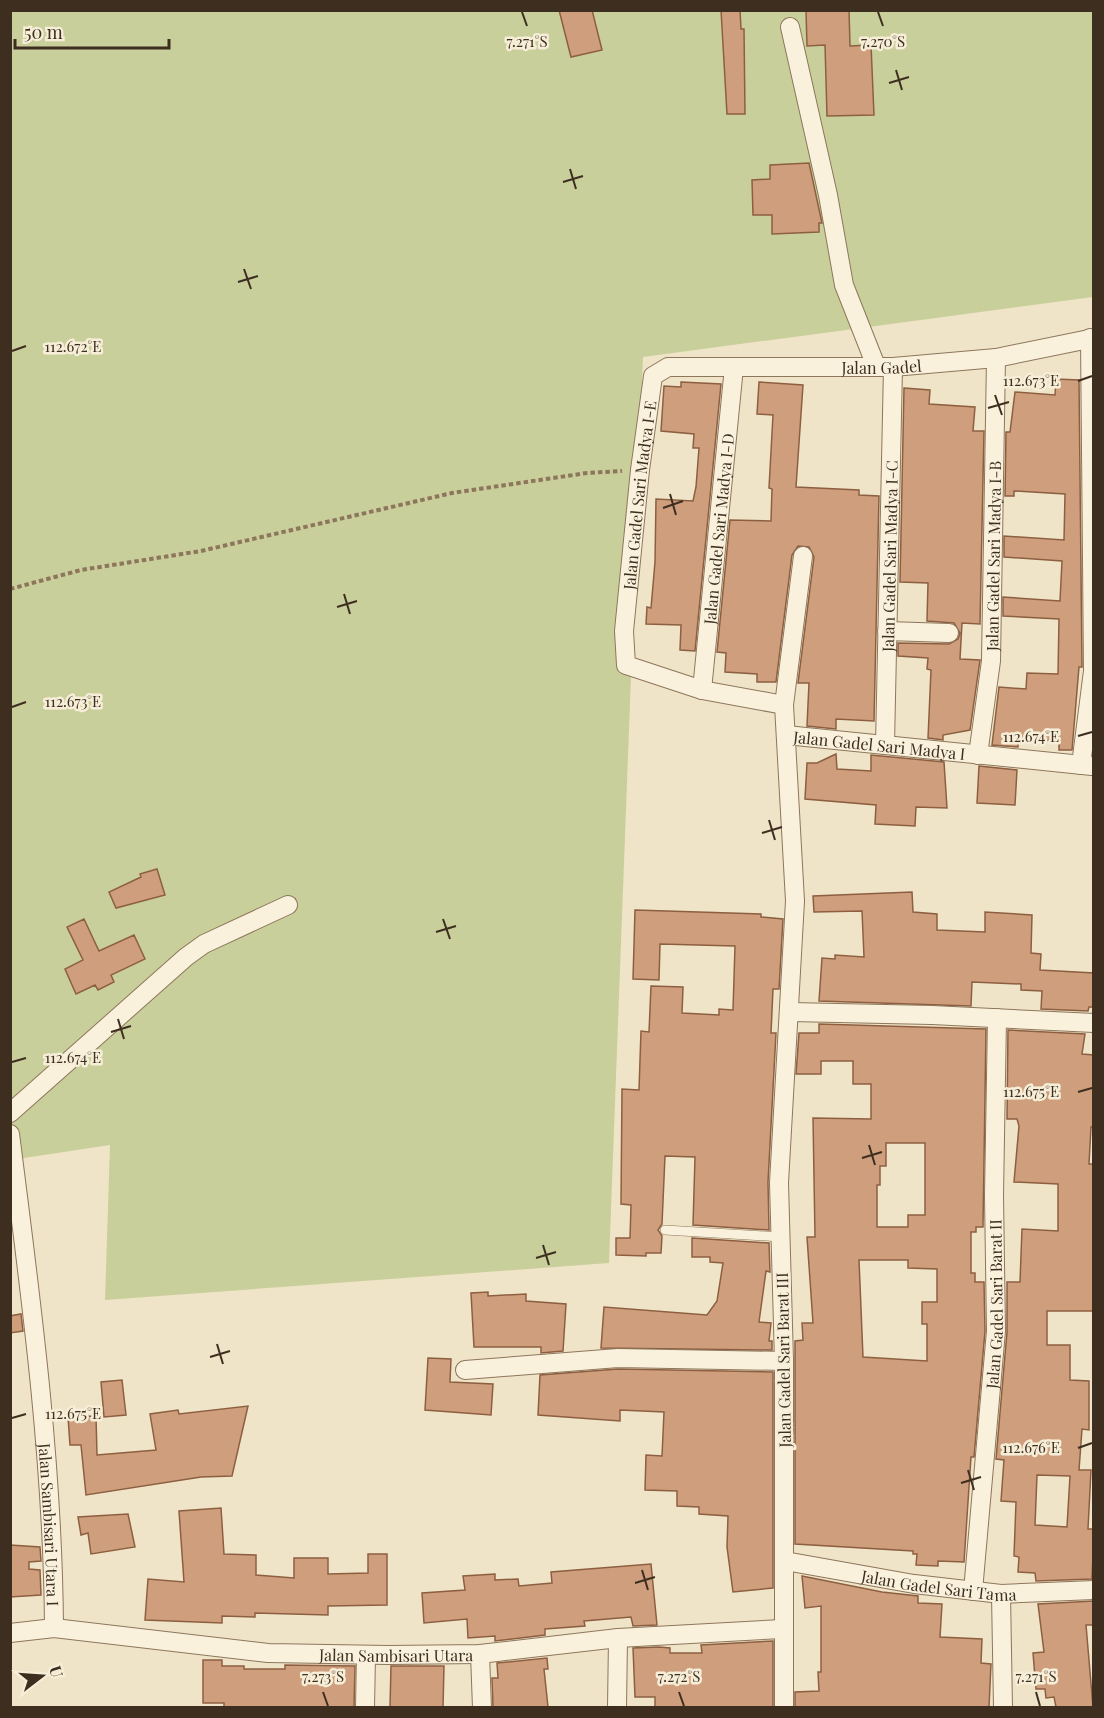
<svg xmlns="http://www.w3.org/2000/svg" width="1104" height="1718" font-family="'Playfair Display',serif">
  <rect width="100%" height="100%" fill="#f0e4c8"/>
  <path fill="#c9cf9b" d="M11 11H1093V297L643 357 609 1263 105 1300 110 1145 11 1160Z"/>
  <path fill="#cf9f7d" stroke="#8d5f41" stroke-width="1.5" fill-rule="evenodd" d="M559 10H592L602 50 571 57Z
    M721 10H740L741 29H744L745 114H727Z
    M806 10H849L850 46 871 45 874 115 827 116 825 45 807 46Z
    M809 163 822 223H819V232L772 234V215H753L752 180 770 179V165Z
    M1056 379 1079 380 1082 667H1079L1072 750H1059V741L1018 739V747L992 745 999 687 1026 689 1027 673 1058 674 1059 619 1003 616V597L1060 601 1062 561 1004 557V536L1064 540 1065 494 1014 491V496H1005L1006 432H1010L1015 392 1055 395Z
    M681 382 721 384 695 651 680 650 681 625 646 624 647 607 651 608 655 562 656 499 693 501 696 487 699 448H693L694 434 661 431 664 386 681 387Z
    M759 382 803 385 796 487 859 490V495L879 496 874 721 836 719V729L807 726 809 683H798L814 557 809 547 798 546 792 555 776 682H757V674L725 672 726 653 717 652 730 520 771 521 772 489 769 488 773 415 757 414Z
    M904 388 930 390 929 404 975 407 973 431H984L980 624 962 623 960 659 980 660 970 730 943 735V740L928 738 931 670 927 669 928 658 898 656V643L949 644 958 639 960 633 954 623 927 621 928 583 900 582Z
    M836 754 837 769 871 771V755L944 762 947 808 916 807 915 826 875 824 876 805 805 799 807 763H817Z
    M979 766 1017 770 1015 805 977 803Z
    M157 869 165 895 116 908 109 892 141 877 140 874Z
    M912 892 913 912 937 914V930L985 932V912L1032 915 1031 953 1041 954 1040 970 1094 973V1007H1089L1088 1011 1041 1009 1042 991 1021 990V984L972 982 971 1006 819 1001 822 958 835 959V955L864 957 862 911 814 912 813 896Z
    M635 910 761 914V917L783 919 779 989H773L771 1033H776L768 1182 769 1230 693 1225 695 1157 665 1156 662 1224 658 1230 662 1236 661 1253H646V1256L616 1255V1238H630L631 1205 621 1204 622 1089 639 1090 641 1031 649 1032 651 986 683 987 682 1013 719 1015V1009L733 1010 735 946 660 944 659 980 633 979Z
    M84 919 99 951 134 935 145 959 111 975 114 982 98 990 95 985 76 994 65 969 83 960 67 927Z
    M819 1024 986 1029 983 1227H976V1232H971V1273H975V1282H984L985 1331 974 1457H971L964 1562 938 1561V1566L916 1565 917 1554H913V1551L795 1544V1341L803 1340 802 1323H813L807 1237H815L813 1118 871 1119V1084H853V1061H821V1074H796L799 1033H819ZM886 1143H925V1215H908V1227H877V1185H880V1166H886ZM859 1260H908V1268L937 1269V1302H922V1324H927V1361L863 1357Z
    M1008 1030 1085 1034 1082 1054 1094 1055V1127H1091L1089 1164H1094V1311H1047V1345H1070V1380L1089 1381V1430L1082 1429 1079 1470H1091L1088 1529H1094L1092 1579 1036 1581 1035 1573 1018 1572 1019 1557 1014 1556 1016 1502 1001 1501 1004 1460 996 1459 1007 1332V1282H1020L1022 1229 1058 1231V1184L1014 1182 1019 1126 1017 1119H1007ZM1037 1475 1070 1476 1067 1527 1035 1525Z
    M692 1238 769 1243 770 1272 766 1271 759 1322 771 1323 769 1341H772V1350L601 1348 604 1307 707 1315 717 1301 723 1263 710 1262V1257H692Z
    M488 1292V1296L526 1294V1301L566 1304 563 1351 541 1353V1347H474L471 1293Z
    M21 1314 23 1331 10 1333V1316Z
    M428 1358 451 1359 450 1382 493 1384 491 1415 425 1410Z
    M618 1369 773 1372V1588L733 1592 727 1547 728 1516 699 1514V1507L677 1506V1491L645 1490 646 1455 662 1456 664 1412 620 1410V1421L538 1415 540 1375Z
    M122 1380 126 1415 104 1417 101 1382Z
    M248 1406 232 1476 201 1477 86 1495 81 1445H70L68 1417 96 1416 97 1455 156 1450 150 1414 178 1410 179 1414Z
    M221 1508 224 1554 256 1555V1575L294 1578V1558H328V1574L368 1573V1554H387V1605L328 1606V1615L255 1613V1617L222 1616V1623L145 1620 148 1579 184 1582 179 1511Z
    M128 1514 135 1547 91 1554 88 1533 81 1535 78 1517Z
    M10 1545 40 1547 41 1561 29 1562V1569L40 1570 41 1595 10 1597Z
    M651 1564 657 1625 633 1626 631 1617 584 1621 585 1626 545 1629V1635L495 1641V1636L468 1638 467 1619 424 1623 422 1593 465 1590 463 1576 495 1574V1580L518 1579 519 1586 552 1583 551 1572Z
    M802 1576 882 1592 918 1596V1603L942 1604 940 1637 982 1639 981 1663 991 1664 989 1707H795V1692L819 1691 818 1672H821V1606L805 1608Z
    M1094 1601V1625H1086L1093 1707H1056L1054 1697 1046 1698 1045 1689H1036L1033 1653 1044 1652 1038 1604Z
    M773 1641V1707H655V1697H635L633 1648 659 1647 670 1648V1653H702L701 1645Z
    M547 1658 548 1669H544L548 1707H493L492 1678H498L497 1663Z
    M203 1660H222V1666H244V1669H285V1665L355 1666 354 1707H224V1703H203Z
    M391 1666H444L443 1707H390Z"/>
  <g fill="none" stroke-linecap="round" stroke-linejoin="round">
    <g stroke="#8d765c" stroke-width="10">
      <path id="lane" d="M665 1230 781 1237"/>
    </g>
    <g stroke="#8d765c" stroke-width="20">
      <g id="street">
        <path d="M790 27 828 195 844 285 876 366"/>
        <path d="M887 631 949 633"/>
        <path id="s1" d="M702 690 734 367"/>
        <path d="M784 705 803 556"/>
        <path id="s2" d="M786 735 1092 766"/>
        <path id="s3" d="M885 745 893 367"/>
        <path id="s4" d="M978 755 991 661 996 358"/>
        <path d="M1081 765 1093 671 1090 338"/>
        <path d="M790 1012 932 1015 1094 1023"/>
        <path d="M10 1113 186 957 204 944 288 905"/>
        <path id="s5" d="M10 1134C31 1298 53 1463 54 1628"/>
        <path d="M465 1370 618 1358 784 1361"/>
        <path id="s6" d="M785 1561 914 1584 1001 1594 1094 1590"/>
        <path id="s7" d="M973 1591 996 1331 994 1195 997 1018"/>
        <path d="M1001 1594 1003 1708"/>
        <path id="s8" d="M10 1633 54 1628 268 1653 388 1655 480 1654 618 1638 782 1629"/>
        <path d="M480 1654 482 1708"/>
        <path d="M365 1708 366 1655"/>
        <path d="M617 1708 618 1638"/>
        <path id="s9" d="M784 1708V1361L779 1183 795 901 784 705 702 690 626 665 624 631 640 470 653 376 668 367H893L996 358 1094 338"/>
      </g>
    </g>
    <path stroke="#8d765c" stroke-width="4" stroke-dasharray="4.5 3" stroke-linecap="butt" d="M10 589 81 570 201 551 452 493 587 473 622 471"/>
    <use href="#lane" stroke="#faf1dc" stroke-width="9"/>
    <use href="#street" stroke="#faf1dc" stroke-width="18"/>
  </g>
  <path fill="none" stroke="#3d2e20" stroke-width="2" d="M522 12 527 26M878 12 883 26M896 70 902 90M889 83 909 77M570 169 576 189M563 182 583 176M244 269 251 289M238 282 258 276M12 351 26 346M1078 381 1092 376M995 395 1002 415M988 408 1009 402M670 494 676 515M663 508 683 501M344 594 350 614M337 607 357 601M12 707 26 702M1078 736 1092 732M769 820 775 840M762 833 782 827M443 919 450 939M436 932 456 926M118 1019 124 1039M111 1032 131 1026M12 1062 26 1058M1078 1092 1092 1088M869 1145 875 1165M862 1158 882 1152M543 1245 549 1265M536 1258 556 1252M217 1344 223 1364M210 1357 230 1351M12 1418 26 1414M1078 1448 1092 1443M968 1470 974 1490M961 1483 981 1477M642 1570 648 1590M635 1583 655 1577M323 1692 328 1706M679 1692 684 1706M1036 1692 1040 1706"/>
  <g text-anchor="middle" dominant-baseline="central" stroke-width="5" stroke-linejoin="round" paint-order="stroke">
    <g font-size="16" fill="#3d2e20" stroke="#f7eed8">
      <text stroke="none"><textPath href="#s9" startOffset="1689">Jalan Gadel</textPath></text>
      <text stroke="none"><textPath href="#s9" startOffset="1338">Jalan Gadel Sari Madya I-E</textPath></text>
      <text stroke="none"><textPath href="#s1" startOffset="162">Jalan Gadel Sari Madya I-D</textPath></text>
      <text stroke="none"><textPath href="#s3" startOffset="189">Jalan Gadel Sari Madya I-C</textPath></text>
      <text stroke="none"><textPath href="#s4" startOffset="200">Jalan Gadel Sari Madya I-B</textPath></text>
      <text stroke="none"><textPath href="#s2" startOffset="94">Jalan Gadel Sari Madya I</textPath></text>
      <text stroke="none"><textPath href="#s7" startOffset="288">Jalan Gadel Sari Barat II</textPath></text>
      <text transform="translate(783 1360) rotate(-91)">Jalan Gadel Sari Barat III</text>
      <text stroke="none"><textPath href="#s5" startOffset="393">Jalan Sambisari Utara I</textPath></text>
      <text stroke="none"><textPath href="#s6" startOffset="156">Jalan Gadel Sari Tama</textPath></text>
      <text stroke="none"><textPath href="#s8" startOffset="388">Jalan Sambisari Utara</textPath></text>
    </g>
  </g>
  <g font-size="15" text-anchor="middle" fill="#3d2e20" stroke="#f7eed8" stroke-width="5" stroke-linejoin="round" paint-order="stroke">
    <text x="527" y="47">7.271°S</text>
    <text x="883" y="47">7.270°S</text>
    <text x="73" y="352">112.672°E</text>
    <text x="1031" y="386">112.673°E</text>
    <text x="73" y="707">112.673°E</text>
    <text x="1031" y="742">112.674°E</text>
    <text x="73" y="1063">112.674°E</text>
    <text x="1031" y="1097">112.675°E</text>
    <text x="73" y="1419">112.675°E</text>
    <text x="1031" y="1453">112.676°E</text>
    <text x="323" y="1682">7.273°S</text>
    <text x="679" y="1682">7.272°S</text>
    <text x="1036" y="1682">7.271°S</text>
  </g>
  <rect width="1104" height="1718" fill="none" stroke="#3d2e20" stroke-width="24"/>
  <g transform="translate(42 1676) rotate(73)" stroke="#f7eed8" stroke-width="4.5" paint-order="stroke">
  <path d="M0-4.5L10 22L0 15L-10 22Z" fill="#3d2e20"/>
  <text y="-9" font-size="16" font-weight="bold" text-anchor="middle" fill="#3d2e20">U</text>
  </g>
  <path d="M15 39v9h154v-9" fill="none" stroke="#3d2e20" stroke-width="3"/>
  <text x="24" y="39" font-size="18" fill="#3d2e20" stroke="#f7eed8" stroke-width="4.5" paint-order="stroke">50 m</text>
</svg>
